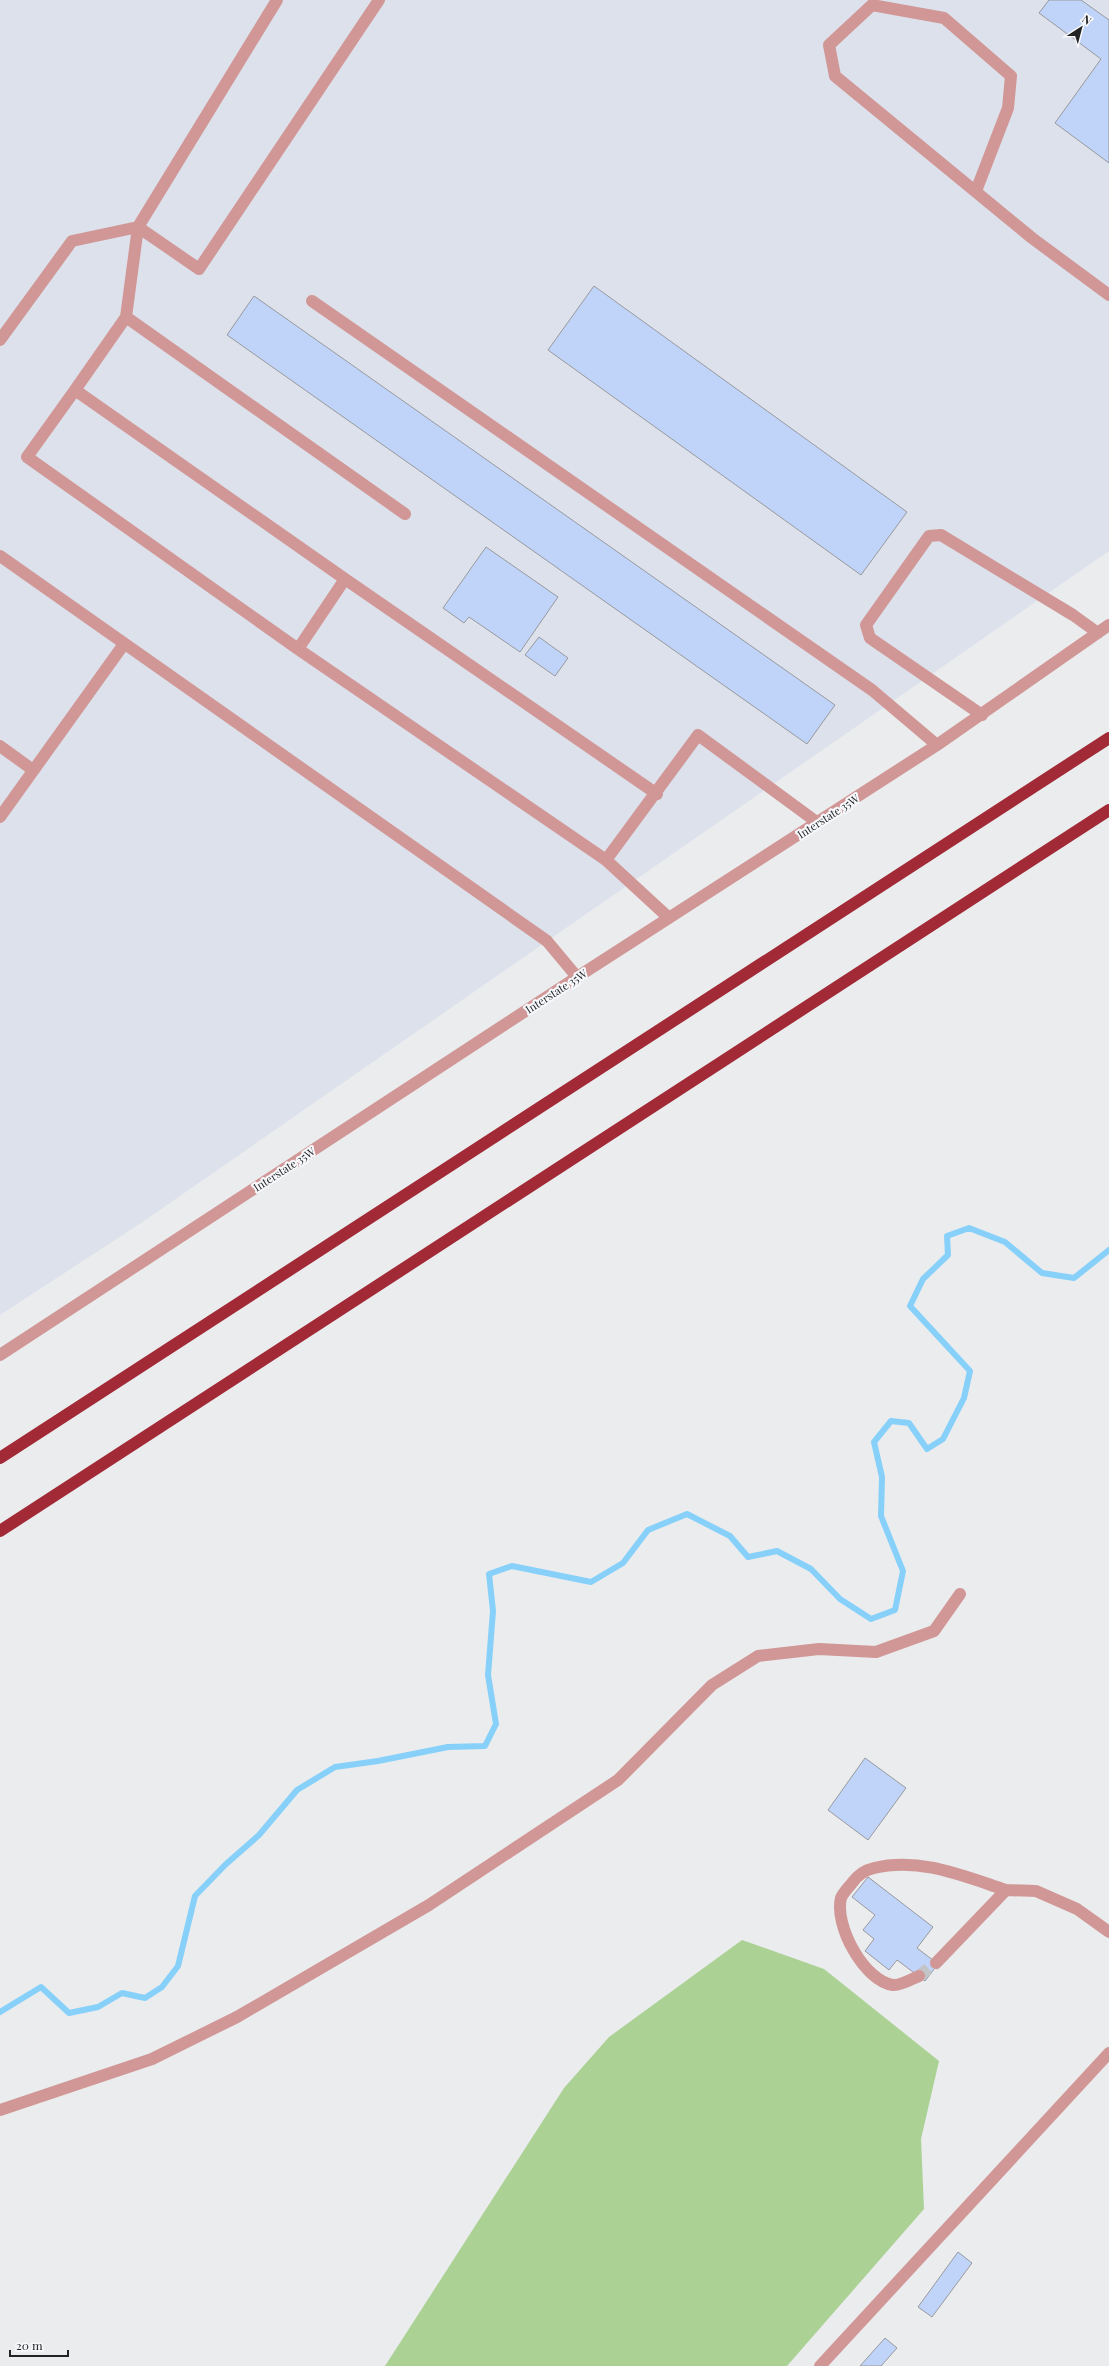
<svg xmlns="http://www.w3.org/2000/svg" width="1109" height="2366" font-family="'Playfair Display',serif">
  <rect width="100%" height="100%" fill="#eaecee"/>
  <path fill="#dce1eb" d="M0 0H1109V551L141 1223 0 1315Z"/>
  <path fill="#abd194" d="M742 1940 824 1969 939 2061 921 2139 924 2209 787 2366H385L564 2088 609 2037Z"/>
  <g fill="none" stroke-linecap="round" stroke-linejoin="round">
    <path stroke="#87d0fa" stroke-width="6" d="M0 2012 41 1987 69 2013 98 2007 122 1993 145 1998 162 1987 178 1966 195 1896 225 1865 259 1835 297 1790 335 1767 378 1761 448 1747 485 1746 496 1724 488 1675 493 1611 489 1574 512 1566 591 1582 623 1563 648 1530 687 1514 730 1536 748 1557 777 1551 811 1569 840 1599 871 1619 895 1610 903 1571 881 1516 882 1477 874 1442 891 1421 909 1423 927 1449 943 1439 964 1398 970 1371 910 1306 923 1279 948 1255 947 1236 969 1228 1005 1242 1042 1273 1074 1278 1109 1250"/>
  </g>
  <path fill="#c0d4fa" stroke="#98999c" d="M1049 0H1081L1109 20V163L1055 123 1101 59 1039 13Z
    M594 286 907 512 861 575 548 350Z
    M254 296 835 705 807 744 227 335Z
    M486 547 558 597 520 652 469 617 464 623 443 608Z
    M539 637 568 658 555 676 525 655Z
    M865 1758 906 1788 868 1840 828 1810Z
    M868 1877 933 1927 917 1948 938 1964 925 1981 897 1960 889 1970 865 1951 874 1939 863 1930 875 1915 852 1897Z
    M958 2252 972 2263 932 2317 918 2307Z
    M885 2338 897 2348 881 2366H860Z"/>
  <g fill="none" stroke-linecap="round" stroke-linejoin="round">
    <path stroke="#c2c4c6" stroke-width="12" stroke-dasharray="12 6" stroke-linecap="butt" d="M919 1976 936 1963"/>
    <path stroke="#d19796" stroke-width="12" d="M976 191 1008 108 1011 76 944 18 872 5 829 45 835 76 1032 238 1109 295
      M312 301 872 690 937 745
      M126 317 405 514
      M0 340 72 241 138 227 199 269 379 0
      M75 390 126 317 138 227 277 0
      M0 556 547 941 577 977
      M298 649 27 457 75 390 345 579
      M982 715 870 638 866 625 929 536 941 535 1073 615 1098 633
      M0 746 33 770
      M657 794 345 579 298 649 606 860 669 918
      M0 817 124 644
      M606 860 698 735 818 823
      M0 1355 585 972 937 745 1109 625
      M1006 1890 1036 1891 1077 1909 1109 1932
      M919 1976C912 1979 900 1986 893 1985 864 1981 834 1925 841 1898 843 1893 849 1887 852 1883 857 1876 865 1870 874 1868 920 1857 963 1876 1006 1890L936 1963
      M0 2110 152 2059 237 2017 429 1905 618 1780 712 1685 758 1656 819 1649 876 1652 934 1631 960 1594
      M820 2366 1109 2053"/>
    <path stroke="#a12a36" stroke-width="12" d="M0 1458 1109 738
      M0 1531 1109 810"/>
  </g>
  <g text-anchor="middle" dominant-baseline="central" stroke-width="4" stroke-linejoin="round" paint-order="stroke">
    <g font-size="11" fill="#222324" stroke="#f8f9fc">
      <text transform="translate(828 816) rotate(-33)">Interstate 35W</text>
      <text transform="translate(556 991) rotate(-33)">Interstate 35W</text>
      <text transform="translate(284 1169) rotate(-33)">Interstate 35W</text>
    </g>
  </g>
  <g transform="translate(1081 28) rotate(36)" stroke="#f8f9fc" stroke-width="3" paint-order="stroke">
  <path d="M0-3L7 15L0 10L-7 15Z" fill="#222324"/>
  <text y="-6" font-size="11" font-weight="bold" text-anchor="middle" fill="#222324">N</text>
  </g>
  <path d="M10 2350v6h58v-6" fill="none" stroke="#222324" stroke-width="2"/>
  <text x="16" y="2350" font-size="12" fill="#222324" stroke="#f8f9fc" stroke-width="3" paint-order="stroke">20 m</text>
</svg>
